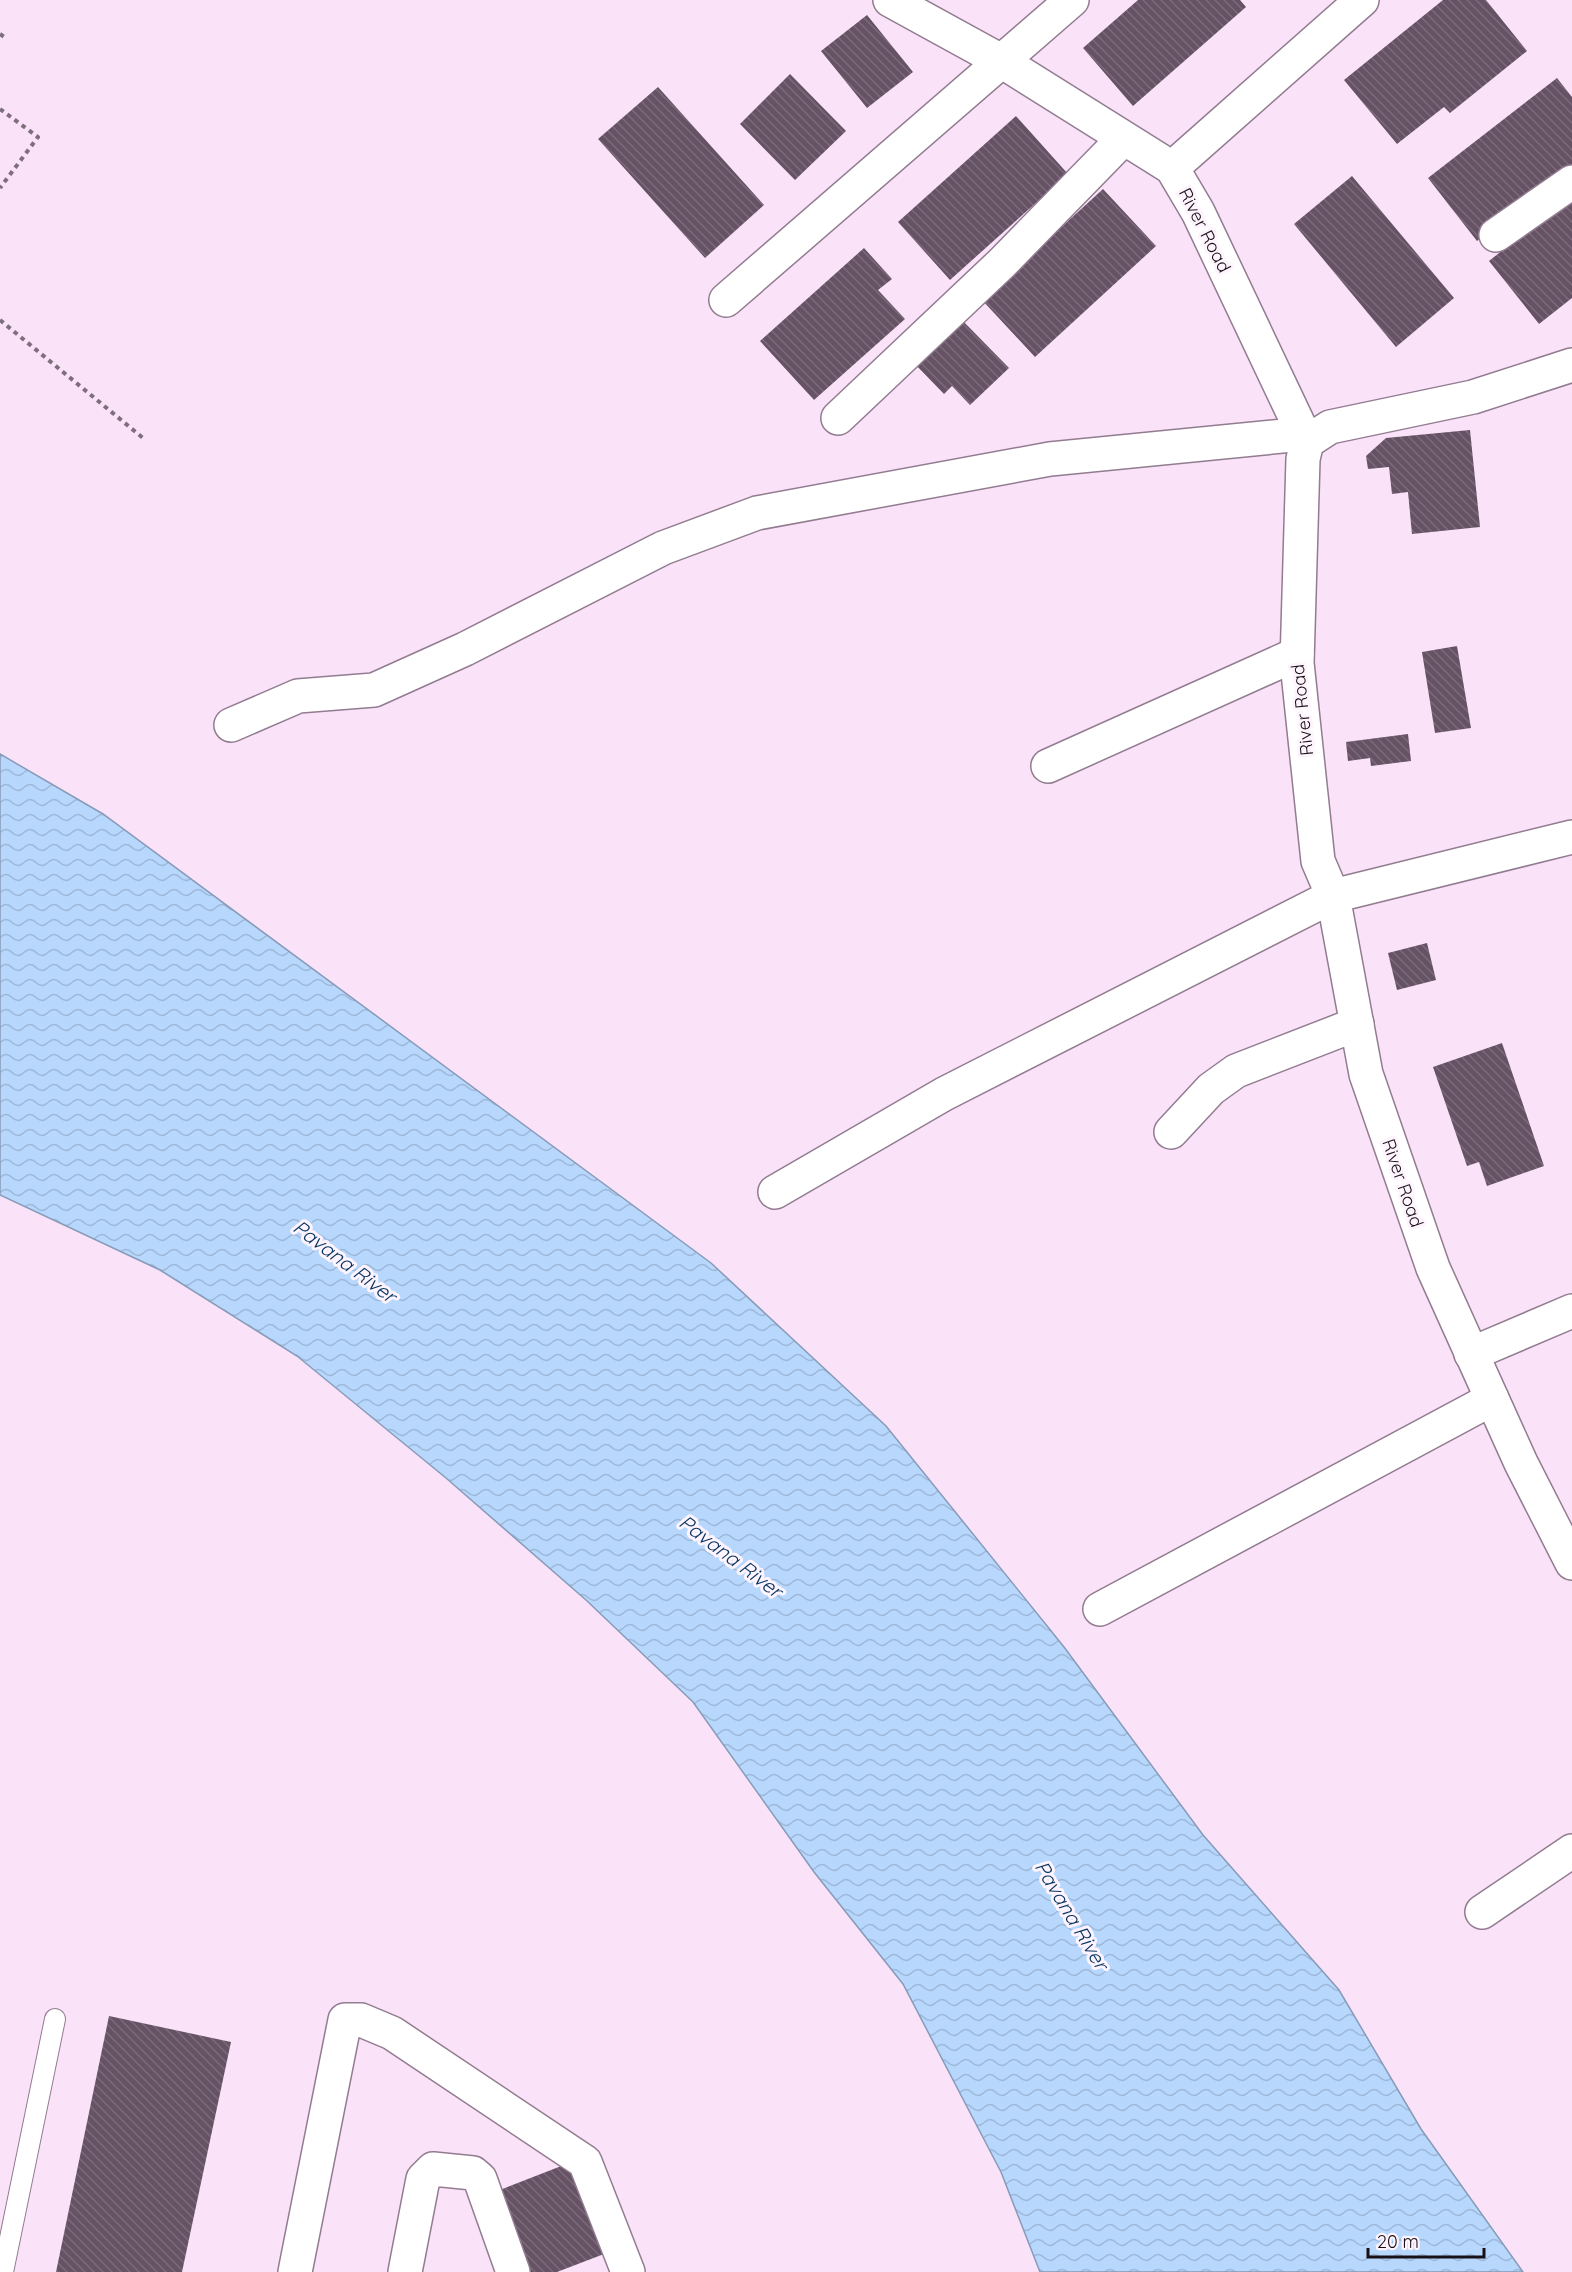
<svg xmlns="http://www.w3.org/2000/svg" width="1572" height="2272" font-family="Quicksand,sans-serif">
  <defs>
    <pattern id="water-waves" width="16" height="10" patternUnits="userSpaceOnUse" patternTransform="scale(1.5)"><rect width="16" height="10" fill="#b7d7fd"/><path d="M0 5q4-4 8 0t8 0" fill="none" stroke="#9db8d8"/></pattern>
    <pattern id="building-back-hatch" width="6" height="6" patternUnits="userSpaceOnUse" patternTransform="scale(1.5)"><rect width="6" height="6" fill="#665265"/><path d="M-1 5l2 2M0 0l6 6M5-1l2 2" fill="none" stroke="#7b6b7a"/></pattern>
  </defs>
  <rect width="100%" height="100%" fill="#fae2f9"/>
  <path fill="url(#water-waves)" stroke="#879bb8" stroke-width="1.5" d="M0 754 103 814 711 1263 886 1426 1064 1647 1203 1835 1339 1990 1421 2129 1523 2272H1040L1001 2172 903 1984 814 1872 693 1702 586 1600 446 1478 297 1356 160 1270 0 1195Z"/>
  <path fill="url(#building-back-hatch)" d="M1138 0H1240L1246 7 1133 106 1083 48Z
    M1443 0H1486L1527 51 1450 113 1444 107 1397 144 1344 80Z
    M867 15 913 72 867 108 821 51Z
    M790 74 846 131 795 180 740 124Z
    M1557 78 1572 97V167L1477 241 1428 178Z
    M658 87 764 205 705 258 598 139Z
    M1016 116 1068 174 950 280 898 222Z
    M1352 176 1454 298 1396 347 1294 224Z
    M1103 189 1156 246 1035 357 982 300Z
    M1572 195V298L1539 324 1489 261Z
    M864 248 892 279 878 290 905 319 814 400 760 341Z
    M959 317 1009 368 970 405 952 386 944 394 912 361Z
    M1470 430 1480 527 1412 534 1408 492 1392 494 1389 467 1368 469 1366 456 1386 438Z
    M1457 646 1471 728 1435 733 1422 652Z
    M1408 734 1411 761 1371 766 1370 758 1348 761 1346 742Z
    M1427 943 1436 980 1397 990 1388 953Z
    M1502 1043 1544 1166 1487 1186 1479 1162 1467 1166 1433 1067Z
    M109 2016 231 2042 182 2272H56Z
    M569 2163 604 2254 557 2272H531L500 2190Z"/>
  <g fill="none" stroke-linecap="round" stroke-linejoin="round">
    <g stroke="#927c90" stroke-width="22">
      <path id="service" d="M3 2272 55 2019"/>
    </g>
    <g stroke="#927c90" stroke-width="36">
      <path id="minor" d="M890 0 1003 62 1172 168 1198 212 1307 442
        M1172 168 1362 0
        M1496 235 1572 182
        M726 300 1072 0
        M838 418 1002 263 1124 138
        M231 725 298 696 374 690 465 649 663 548 757 513 1050 459 1303 434
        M1048 766 1297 654
        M1171 1132 1211 1089 1236 1071 1357 1024
        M775 1192 944 1094 1333 896 1572 837
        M1471 1354 1572 1311
        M1100 1609 1492 1399
        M1482 1912 1572 1851
        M295 2272 345 2020H361L392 2033 585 2162 628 2272
        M405 2272 423 2179 433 2169 473 2173 480 2179 513 2272"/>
    </g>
    <g stroke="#927c90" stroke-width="36">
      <path id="tertiary" d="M1572 365 1473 397 1330 427 1307 442 1303 459 1297 663 1318 861 1333 896 1366 1074 1433 1268 1521 1463 1572 1563"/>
    </g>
    <path stroke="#7e6f7d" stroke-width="4" stroke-dasharray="4.5 4.5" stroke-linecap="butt" d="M0 34 7 39
      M0 109 38 137 0 188
      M0 320 143 438"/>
    <use href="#service" stroke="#fff" stroke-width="20"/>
    <use href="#minor" stroke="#fff" stroke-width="33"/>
    <use href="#tertiary" stroke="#fff" stroke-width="33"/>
  </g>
  <g text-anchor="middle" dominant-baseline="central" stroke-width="6" stroke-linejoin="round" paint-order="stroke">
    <g font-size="18" fill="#181017" stroke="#fef4fd">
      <text transform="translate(1205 230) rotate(63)">River Road</text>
      <text transform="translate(1302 710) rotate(-96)">River Road</text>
      <text transform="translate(1403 1183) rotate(71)">River Road</text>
    </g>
    <g font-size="20" font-style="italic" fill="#04325f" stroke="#fef4fd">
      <text transform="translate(345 1261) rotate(37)">Pavana River</text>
      <text transform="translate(731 1556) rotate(37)">Pavana River</text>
      <text transform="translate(1072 1915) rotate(59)">Pavana River</text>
    </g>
  </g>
  <path d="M1368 2248v9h116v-9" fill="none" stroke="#181017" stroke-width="3"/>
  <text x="1377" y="2248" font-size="18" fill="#181017" stroke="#fef4fd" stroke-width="4.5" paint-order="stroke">20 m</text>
</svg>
